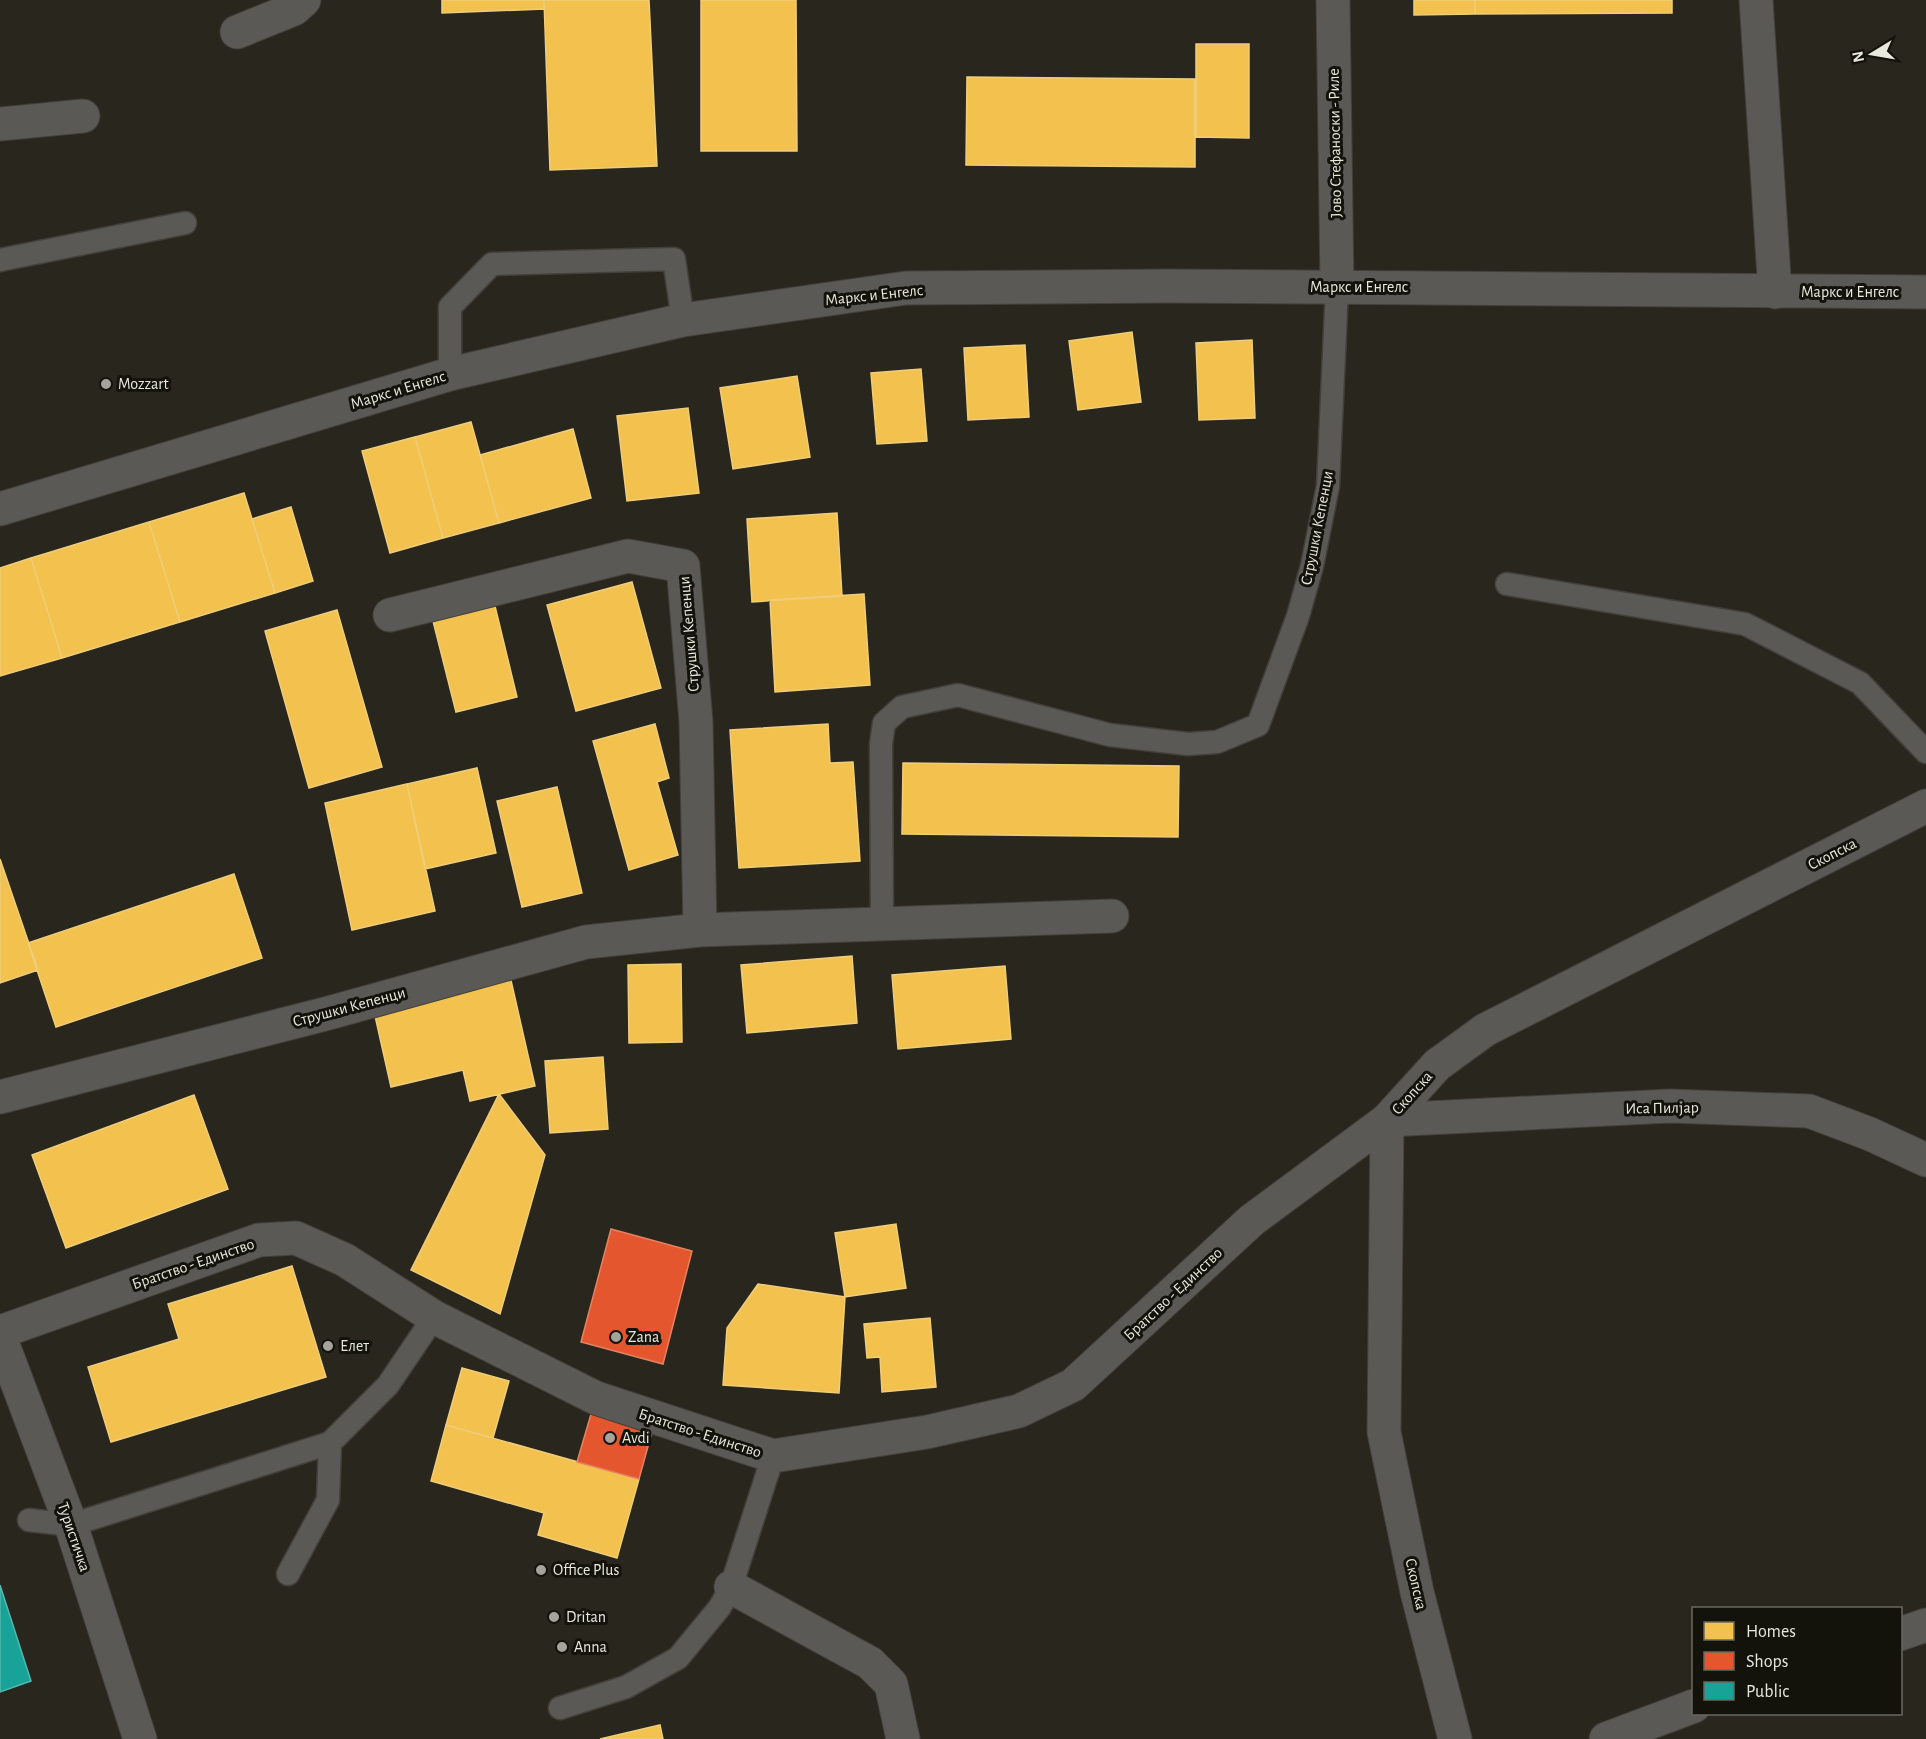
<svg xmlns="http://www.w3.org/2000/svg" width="1926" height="1739" font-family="'Alegreya Sans',sans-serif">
  <rect width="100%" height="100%" fill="#29261e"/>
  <path fill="#f2c14e" stroke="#efcd79" stroke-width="1.5" d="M442 0H544V9L442 13Z
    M544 0H649L657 166 550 170Z
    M701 0H796L797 151H701Z
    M1414 0H1475V14L1414 15Z
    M1475 0H1672V13L1475 14Z
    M1196 44H1249V138L1196 137Z
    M967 77 1195 79V167L966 165Z
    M1132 332 1141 402 1078 410 1069 341Z
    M1252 340 1255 418 1199 420 1196 343Z
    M1025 345 1029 417 968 420 964 348Z
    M921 369 927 441 877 444 871 373Z
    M797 376 810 457 733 469 720 388Z
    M688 408 699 493 627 501 617 416Z
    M471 422 499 523 443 538 415 437Z
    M573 429 591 498 499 523 480 455Z
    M415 437 443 538 390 553 362 451Z
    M244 493 275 593 180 622 149 522Z
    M291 507 313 581 275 593 252 519Z
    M837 513 842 596 752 602 747 519Z
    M149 522 180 622 62 658 31 558Z
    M31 558 62 658 0 676V568Z
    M632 582 661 688 576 711 547 605Z
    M864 594 870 685 775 692 770 600Z
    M494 602 517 697 456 712 432 617Z
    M337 610 382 767 309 788 265 631Z
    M655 724 669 778 657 782 678 855 629 870 593 741Z
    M828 724 830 763 853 762 860 861 739 868 730 730Z
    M903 763 1179 766 1178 837 902 834Z
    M477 768 496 853 425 869 407 784Z
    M407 784 435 911 352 930 325 803Z
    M557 787 582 893 522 907 497 801Z
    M0 859 38 970 0 983Z
    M234 874 262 958 56 1027 28 943Z
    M852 956 857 1023 747 1033 741 965Z
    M681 964 682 1042 629 1043 628 965Z
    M1005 966 1011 1039 898 1049 892 975Z
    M510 976 535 1086 470 1101 463 1070 391 1087 373 1007Z
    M603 1057 608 1129 550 1133 545 1061Z
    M499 1094 545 1155 500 1314 411 1270Z
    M194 1095 228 1189 66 1248 32 1155Z
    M896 1224 906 1288 845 1297 835 1233Z
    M292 1266 326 1377 111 1442 88 1367 179 1339 168 1304Z
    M758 1284 845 1297 839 1393 723 1385 727 1328Z
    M930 1318 936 1387 882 1392 880 1357 867 1358 864 1324Z
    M462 1368 509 1381 493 1438 446 1425Z
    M446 1425 639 1479 617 1558 538 1535 544 1513 431 1481Z
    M660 1725 663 1739H600Z"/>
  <path fill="#e4572e" stroke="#e68262" stroke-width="1.5" d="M611 1229 692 1251 663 1364 581 1342Z
    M594 1404 655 1421 639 1479 577 1462Z"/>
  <path fill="#17a398" stroke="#56b8ad" stroke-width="1.5" d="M0 1585 31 1681 0 1692Z"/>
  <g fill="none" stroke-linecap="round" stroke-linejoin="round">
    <g stroke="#43403a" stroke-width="25">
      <path id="lane" d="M0 260 185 223
        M450 374V307L492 264 674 259 683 320
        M1507 584 1745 624 1860 683 1926 752
        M882 924 881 744 884 723 902 707 958 695 1110 735 1188 744 1217 742 1258 725 1298 616 1312 566 1328 486 1337 287
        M29 1520 71 1525 330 1443
        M288 1574 328 1500 330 1443 388 1385 434 1317
        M560 1708 626 1687 678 1658 720 1607 731 1587 773 1456"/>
    </g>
    <g stroke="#43403a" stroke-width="35">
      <path id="street" d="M1333 0 1337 287
        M1756 0 1775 292
        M237 32 294 9 304 0
        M0 124 83 116
        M0 509 450 374 683 320 906 288 1168 286 1926 292
        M390 615 628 556 683 566 696 722 700 930
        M0 1097 325 1014 586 942 700 930 1112 916
        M0 1332 259 1240 296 1238 345 1260 434 1317 596 1398 773 1456 927 1432 1019 1411 1073 1385 1252 1220 1387 1120 1670 1106 1809 1111 1870 1134 1926 1160
        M0 1337 71 1525 140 1739
        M731 1587 870 1663 891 1684 903 1739
        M1900 1634 1926 1625
        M1455 1739 1417 1592 1384 1432 1387 1120 1437 1065 1485 1030 1926 806
        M1606 1739 1694 1706"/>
    </g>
    <use href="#lane" stroke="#5a5955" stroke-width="22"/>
    <use href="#street" stroke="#5a5955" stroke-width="33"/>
  </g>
  <g fill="#a6a49a" stroke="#13120b" stroke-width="2">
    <circle cx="106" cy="384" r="6"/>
    <circle cx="616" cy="1337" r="6"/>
    <circle cx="328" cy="1346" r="6"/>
    <circle cx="610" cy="1438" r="6"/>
    <circle cx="541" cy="1570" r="6"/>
    <circle cx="554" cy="1617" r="6"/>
    <circle cx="562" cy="1647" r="6"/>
  </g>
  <g text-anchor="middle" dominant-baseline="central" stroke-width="6" stroke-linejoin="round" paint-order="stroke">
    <g font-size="16" fill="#e9e8dd" stroke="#13120b">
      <text transform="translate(1335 143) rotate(-91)">Јово Стефаноски - Риле</text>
      <text x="1359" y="287">Маркс и Енгелс</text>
      <text x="1850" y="292">Маркс и Енгелс</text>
      <text transform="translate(874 295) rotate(-6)">Маркс и Енгелс</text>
      <text transform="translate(398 390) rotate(-17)">Маркс и Енгелс</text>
      <text transform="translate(1317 528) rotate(-79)">Струшки Кепенци</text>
      <text transform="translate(689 634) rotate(-95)">Струшки Кепенци</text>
      <text transform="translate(1832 854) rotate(-27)">Скопска</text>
      <text transform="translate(349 1007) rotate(-15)">Струшки Кепенци</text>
      <text transform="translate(1412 1093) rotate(-48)">Скопска</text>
      <text transform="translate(1662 1108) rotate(-1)">Иса Пилјар</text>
      <text transform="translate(193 1264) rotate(-19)">Братство - Единство</text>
      <text transform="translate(1173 1294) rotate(-43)">Братство - Единство</text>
      <text transform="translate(700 1433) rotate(18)">Братство - Единство</text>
      <text transform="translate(74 1537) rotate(71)">Туристичка</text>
      <text transform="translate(1416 1584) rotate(77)">Скопска</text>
    </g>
    <g font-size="16" fill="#e9e8dd" stroke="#13120b" text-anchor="start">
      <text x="118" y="384">Mozzart</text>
      <text x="628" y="1337">Zana</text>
      <text x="340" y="1346">Елет</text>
      <text x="622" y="1438">Avdi</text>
      <text x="553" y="1570">Office Plus</text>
      <text x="566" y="1617">Dritan</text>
      <text x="574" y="1647">Anna</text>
    </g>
  </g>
  <rect x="1692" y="1607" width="210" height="108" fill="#13120b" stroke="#69685f" stroke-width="1.5"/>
  <rect x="1704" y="1622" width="30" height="18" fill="#f2c14e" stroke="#69685f" stroke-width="1.5"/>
  <text x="1746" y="1637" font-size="18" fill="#e9e8dd">Homes</text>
  <rect x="1704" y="1652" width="30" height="18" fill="#e4572e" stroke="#69685f" stroke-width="1.5"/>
  <text x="1746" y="1667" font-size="18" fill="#e9e8dd">Shops</text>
  <rect x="1704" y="1682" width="30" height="18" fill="#17a398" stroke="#69685f" stroke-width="1.5"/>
  <text x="1746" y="1697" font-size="18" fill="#e9e8dd">Public</text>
  <g transform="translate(1872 54) rotate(259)" stroke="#13120b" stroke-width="4.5" paint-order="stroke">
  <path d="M0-4.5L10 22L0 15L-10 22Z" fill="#e9e8dd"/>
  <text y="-9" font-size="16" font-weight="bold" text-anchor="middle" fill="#e9e8dd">N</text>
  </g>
</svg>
